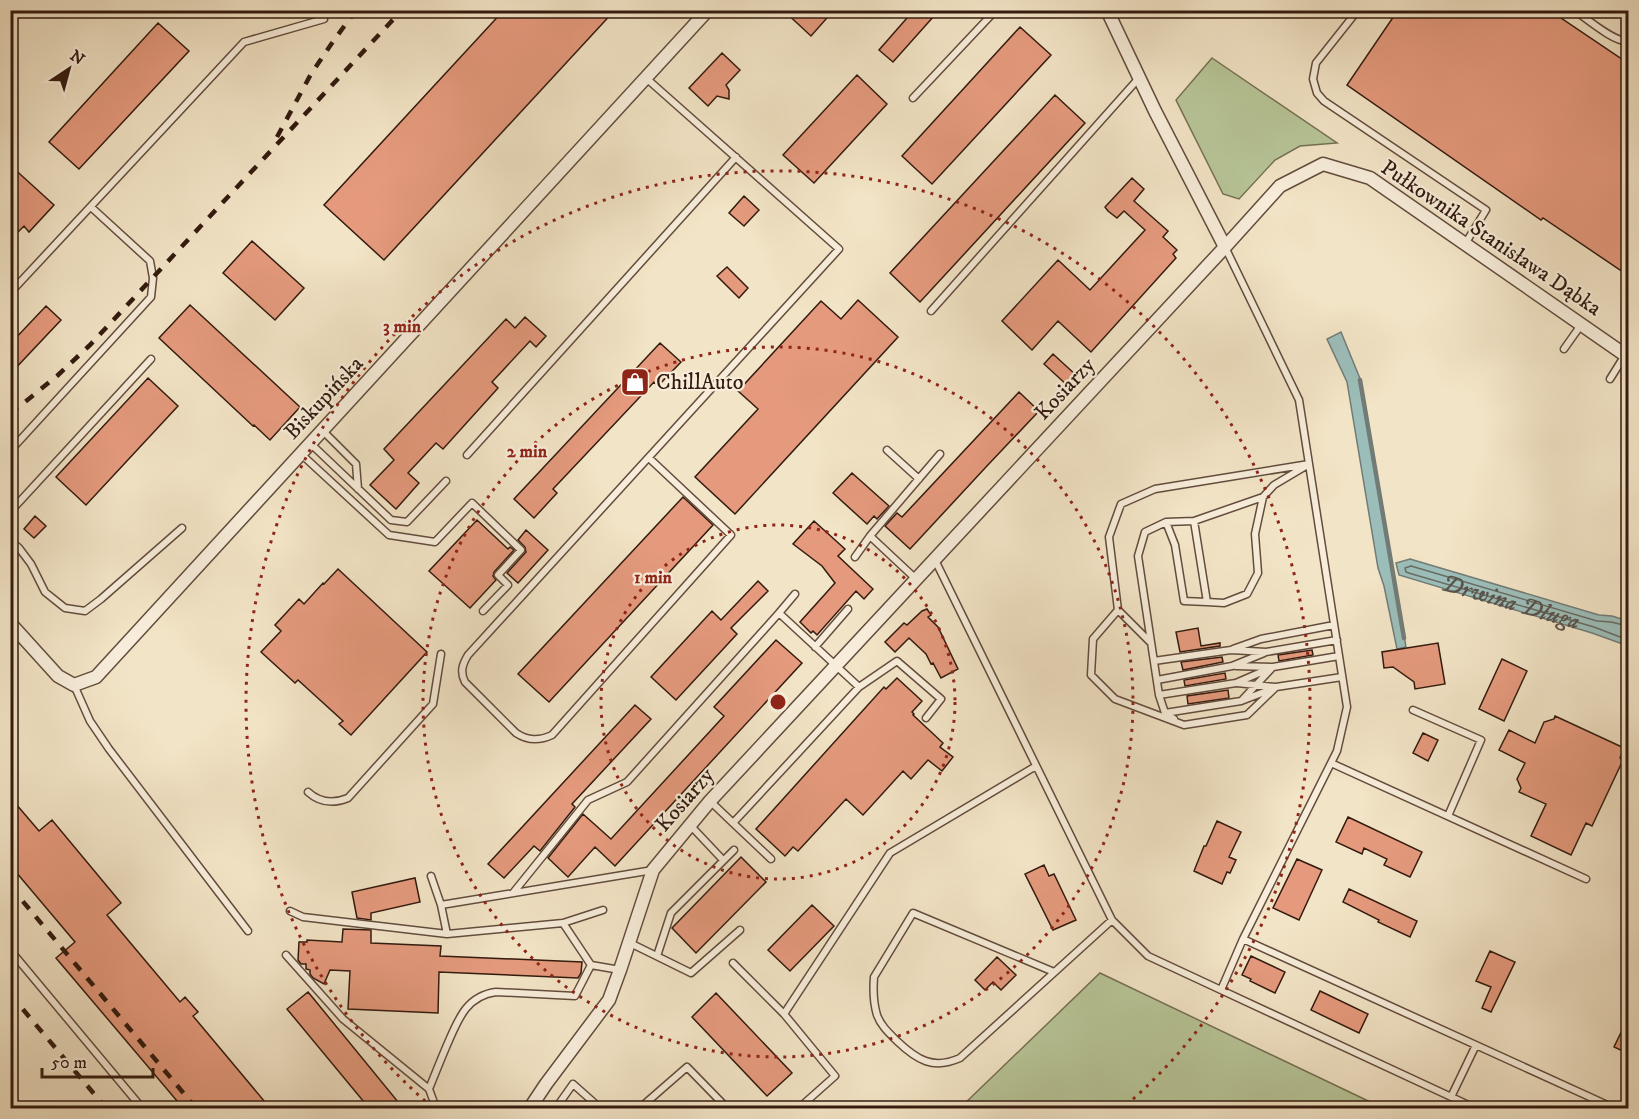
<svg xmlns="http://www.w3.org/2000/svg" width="1639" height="1119" font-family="'IM FELL DW Pica',serif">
  <rect width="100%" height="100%" fill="#f2e4c6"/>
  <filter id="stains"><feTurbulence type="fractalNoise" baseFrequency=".00333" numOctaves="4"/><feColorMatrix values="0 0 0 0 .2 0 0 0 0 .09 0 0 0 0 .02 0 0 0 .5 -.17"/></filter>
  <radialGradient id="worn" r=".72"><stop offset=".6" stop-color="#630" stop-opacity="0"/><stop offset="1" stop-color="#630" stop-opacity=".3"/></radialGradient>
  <path fill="#b7c597" stroke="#757053" stroke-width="1.5" d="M1212 58 1337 143 1300 146 1275 160 1239 199 1223 194 1176 100Z
    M1100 973 1383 1108H960Z"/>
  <path fill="#9cbeba" stroke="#727c76" stroke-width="1.5" d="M1341 332 1361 381 1406 647 1397 649 1384 586 1378 568 1347 382 1327 339Z
    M1410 559 1599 615 1612 616 1628 621V646L1592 633 1399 575 1396 563Z"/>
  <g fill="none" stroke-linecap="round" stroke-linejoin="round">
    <path stroke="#686c64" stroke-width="1.5" id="s1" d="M1628 626 1611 622 1597 621 1411 566 1405 568 1406 572 1412 574 1594 627 1628 640"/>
    <path stroke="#727c76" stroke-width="4.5" d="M1360 380 1404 638"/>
  </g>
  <path fill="#e59a7d" stroke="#331a0f" stroke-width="1.5" d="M504 10H615L384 260 324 205Z
    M783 10H834L811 36Z
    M914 10H928L934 16 893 62 879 50Z
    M1398 10H1549L1629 64V276L1543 218 1541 220 1347 85Z
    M158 23 189 51 79 169 49 142Z
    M1020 27 1051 55 932 184 902 156Z
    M722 53 740 70 726 85 729 90V99L717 96 708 106 689 88Z
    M857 75 887 104 814 183 783 155Z
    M1055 95 1085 123 920 302 890 273Z
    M10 165 54 205 29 232 24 226 10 240Z
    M1132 178 1144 189 1134 201 1168 231 1163 237 1177 250 1173 254 1176 258 1091 352 1058 321 1032 350 1002 321 1058 260 1090 290 1145 230 1124 211 1117 218 1108 211 1105 207Z
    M744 196 759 210 744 226 729 213Z
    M252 241 304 288 275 320 223 273Z
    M727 267 748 288 739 298 717 276Z
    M858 300 898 337 735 514 695 477 758 409 738 391 821 301 841 319Z
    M190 305 300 407 270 440 254 425 253 426 159 338Z
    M46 306 61 320 10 374V344Z
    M525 317 546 336 536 347 530 341 492 382 498 388 443 449 436 443 408 473 419 483 396 509 370 485 394 460 384 449 506 319 515 328Z
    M660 343 681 362 658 386 654 382 553 489 557 493 534 518 514 499Z
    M1053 354 1077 376 1068 386 1044 364Z
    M148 378 178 406 86 505 56 477Z
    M1019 392 1039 411 986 467 910 549 885 526 897 513 902 517Z
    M852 473 889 506 877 519 874 516 867 524 833 493Z
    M683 497 713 525 549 702 518 674Z
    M35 516 46 526 34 538 24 529Z
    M477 520 508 549 510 547 514 550 494 572 493 576 496 580 470 608 429 571Z
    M814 521 845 549 838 556 873 589 864 599 856 591 817 635 813 631 811 633 800 622 835 583 822 566 793 544Z
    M526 530 548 550 518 583 507 573 526 552 525 547 518 540Z
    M338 569 427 652 351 735 339 724 343 721 298 680 295 683 261 652 281 631 275 625 299 599 304 604 323 583 324 584Z
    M758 581 768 591 731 628 737 634 676 700 651 677 712 611 721 620Z
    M927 609 931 615 928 617 938 627 958 669 941 678 933 663 931 664 926 654 909 638 895 652 885 642 904 623 907 625 922 611Z
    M1198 628 1201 646 1220 643V646L1180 652 1176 632Z
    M776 640 802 663 615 866 595 847 568 877 548 858 583 814 611 839 724 716 714 707Z
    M1438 643 1445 684 1415 689 1414 682 1393 667 1384 668 1382 652Z
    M1312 650 1313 655 1279 661 1278 655Z
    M1222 657 1223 662 1183 670 1181 662Z
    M1502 659 1527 671 1504 721 1479 709Z
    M1225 673 1226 679 1185 686 1184 680Z
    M897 678 922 701 912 712 914 714 913 715 943 743 940 747 953 757 942 771 928 760 911 779 903 771 863 815 846 799 798 851 793 847 785 856 756 829 884 687 886 689Z
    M1228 690 1229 698 1188 704 1187 696Z
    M635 705 651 719 572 804 575 807 540 851 534 846 504 878 488 864Z
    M1555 716 1624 748 1620 758 1623 760 1592 826 1586 823 1571 855 1531 836 1546 804 1519 792 1521 788 1517 779 1525 763 1499 750 1509 730 1535 743 1544 722 1554 719Z
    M1423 733 1438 740 1428 761 1413 753Z
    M10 797 39 831 52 820 121 903 107 915 180 1002 185 997 198 1012 193 1016 270 1108H183L56 958 75 942 10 865Z
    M1348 817 1422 852 1410 877 1384 865 1387 859 1364 848 1362 854 1336 842Z
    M1217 821 1241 832 1229 857 1236 860 1230 873 1227 872 1222 884 1194 871 1204 846H1206Z
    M741 857 766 882 696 953 672 928Z
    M1297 859 1322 870 1299 920 1273 908Z
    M1044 865 1049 876 1054 874 1076 920 1053 930 1025 874Z
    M415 878 420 902 371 913V920L357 918 352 892Z
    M1349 889 1417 921 1410 937 1378 922 1379 920 1343 902Z
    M812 905 834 926 790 971 768 950Z
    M343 929 371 930V943L441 946 440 956 582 962 581 973 578 978 439 972 438 1013 348 1009 350 971 330 970 324 984 313 978 310 974V970L306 969V964H301L298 960 299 942H307V940L342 942Z
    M1490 951 1515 962 1491 1012 1482 1008 1491 987 1476 981Z
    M1251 956 1285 972 1275 993 1250 981 1251 979 1242 975Z
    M997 957 1016 975 1001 990 993 982 985 990 975 980Z
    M1320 991 1368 1014 1359 1033 1311 1010Z
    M308 992 313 998 403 1108H369L287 1009Z
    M716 993 792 1073 767 1096 692 1017Z
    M1629 1016V1054L1614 1047Z"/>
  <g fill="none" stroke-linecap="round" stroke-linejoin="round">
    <g stroke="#634c3d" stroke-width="9">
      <path id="service" d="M1358 10 1316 63 1313 79 1317 93 1324 101 1486 210 1465 244
        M1574 10C1587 19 1615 43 1628 41
        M646 78 839 249 468 655C462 665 460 672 465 682L516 733C528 741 539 741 552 735L731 535 649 458
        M913 98 996 10
        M1225 247 1299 400 1347 707 1337 751 1243 939 1614 1108
        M10 293 244 42 324 19
        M931 311 1139 78
        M1564 349 1581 325
        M1610 379 1625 355
        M323 431 356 464 358 489
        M311 444 391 520 407 522 446 481
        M887 450 919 479
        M10 451 151 297 153 278 150 261 91 207
        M301 454 389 535 435 542 472 503 521 550 498 575 508 585 483 611
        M467 455 736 157
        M1309 464 1155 489 1121 504 1109 537 1118 610 1093 639 1091 675 1115 699 1184 725 1247 715 1276 687 1342 677
        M10 512 151 359
        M1194 521 1263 497
        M1166 522 1175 545 1184 601 1207 602
        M10 540 19 548 31 564 45 592 65 608 85 611 101 599 182 528
        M855 557 870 536
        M935 560 1112 920 1148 956 1221 990
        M916 579 870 536 940 454
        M1118 610 1151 643
        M779 613 795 594
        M815 647 848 609
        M1233 649 1261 639 1334 625
        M1154 661 1231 650 1266 652 1337 640
        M1236 666 1273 667 1339 656
        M1157 680 1232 666 1264 653
        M1237 683 1275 687
        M74 685 90 721 109 749 248 931
        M1159 695 1236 683 1273 667
        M1243 699 1271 669
        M1413 710 1481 740 1448 816
        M1165 713 1241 701 1272 689
        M1174 719 1165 713 1159 695 1138 556 1145 532 1166 522 1194 521 1207 602 1224 603 1247 594 1258 573 1255 534 1263 497 1274 485 1306 466
        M1331 763 1586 879
        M308 792C320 803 333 804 348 798L433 704 441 654
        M710 801 733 823
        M690 825 723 860
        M771 859 733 823 859 687
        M431 876 441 905 653 870
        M513 893 588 800 627 782 779 613 859 687 897 661 941 699 926 718
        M441 905 447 934 563 923 591 965 620 970
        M290 911 303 917 447 934
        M563 923 603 910
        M1243 939 1221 990 1475 1108
        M630 943 691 973 740 930
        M10 950 142 1108
        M286 955 343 1019 429 1089
        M657 956 671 913 734 850
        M733 963 784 1014
        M1054 972 913 913 874 977C873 990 873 1002 877 1015 881 1026 889 1033 897 1041 917 1060 933 1070 960 1058L1112 920
        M1451 1097 1476 1045
        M436 1108 429 1089C435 1074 441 1059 447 1045 458 1020 466 996 496 992L575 996 591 965
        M556 1108 573 1084 600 1108
        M640 1108 687 1067 727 1108
        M799 1108 835 1076 784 1014 890 853 1036 766"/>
    </g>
    <g stroke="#634c3d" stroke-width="15">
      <path id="minor" d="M1107 10 1155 111 1225 247
        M10 623 58 676 74 685 96 677 708 10
        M530 1108 546 1084 609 1000 620 970 653 870 710 801 1225 247 1280 186 1323 164 1370 178 1628 357"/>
    </g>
    <use href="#service" stroke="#f7edda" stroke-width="6"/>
    <use href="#minor" stroke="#f7edda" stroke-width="12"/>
    <path stroke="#331a0f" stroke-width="4.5" stroke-dasharray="10 10" stroke-linecap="butt" d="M277 137 311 74 332 43 356 10
      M10 414 57 376 90 345 402 10
      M10 886 196 1108
      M10 994 106 1108"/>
  </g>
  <g fill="none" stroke="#8f2418" stroke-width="3" stroke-dasharray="3 6">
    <circle cx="778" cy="702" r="177"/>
    <circle cx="778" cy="702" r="355"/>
    <path d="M432 1107A532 532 0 1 1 1124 1107"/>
  </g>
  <defs>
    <g id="shop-square" transform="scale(1.5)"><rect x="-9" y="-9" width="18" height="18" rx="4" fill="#8f2418" stroke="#f7edda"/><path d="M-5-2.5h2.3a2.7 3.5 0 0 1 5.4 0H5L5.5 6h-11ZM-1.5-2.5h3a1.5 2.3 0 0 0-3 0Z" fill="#fff"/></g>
  </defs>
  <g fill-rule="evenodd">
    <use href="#shop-square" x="635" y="382"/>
  </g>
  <g text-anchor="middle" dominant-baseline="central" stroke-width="4.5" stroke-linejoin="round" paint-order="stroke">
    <g font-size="22" fill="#331a0f" stroke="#f7edda">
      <text transform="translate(1491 238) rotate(34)">Pułkownika Stanisława Dąbka</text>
      <text transform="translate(1065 389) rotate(-47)">Kosiarzy</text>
      <text transform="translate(324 398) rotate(-47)">Biskupińska</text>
      <text transform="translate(685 800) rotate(-49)">Kosiarzy</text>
    </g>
    <g font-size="22" fill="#331a0f" stroke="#f7edda" text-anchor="start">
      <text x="656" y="382">ChillAuto</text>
    </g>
    <g font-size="24" font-style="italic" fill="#58534b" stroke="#f7edda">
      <text stroke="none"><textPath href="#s1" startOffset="345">Drwina Długa</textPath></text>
    </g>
  </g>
  <circle cx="778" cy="702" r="9" fill="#8f2418" stroke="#f7edda" stroke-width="3"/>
  <g font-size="18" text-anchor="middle" font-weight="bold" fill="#8f2418" stroke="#f7edda" stroke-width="4.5" stroke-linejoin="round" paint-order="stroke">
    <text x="402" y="332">3 min</text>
    <text x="527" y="457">2 min</text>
    <text x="653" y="583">1 min</text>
  </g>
  <rect width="1639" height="1119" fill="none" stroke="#f2e4c6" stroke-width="36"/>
  <rect x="12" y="12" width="1615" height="1095" fill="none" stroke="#331a0f" stroke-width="3"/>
  <rect x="18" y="18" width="1603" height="1083" fill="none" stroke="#331a0f" stroke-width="1.5"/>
  <g transform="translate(69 69) rotate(36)" stroke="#f7edda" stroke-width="4.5" paint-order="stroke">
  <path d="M0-4.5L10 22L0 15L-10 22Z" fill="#331a0f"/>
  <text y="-9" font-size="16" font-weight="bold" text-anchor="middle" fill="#331a0f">N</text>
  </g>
  <path d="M42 1068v9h111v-9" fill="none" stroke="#331a0f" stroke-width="3"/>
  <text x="51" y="1068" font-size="18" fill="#331a0f" stroke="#f7edda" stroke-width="4.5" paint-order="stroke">50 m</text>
  <rect width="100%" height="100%" filter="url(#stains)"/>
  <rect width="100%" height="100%" fill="url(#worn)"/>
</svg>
